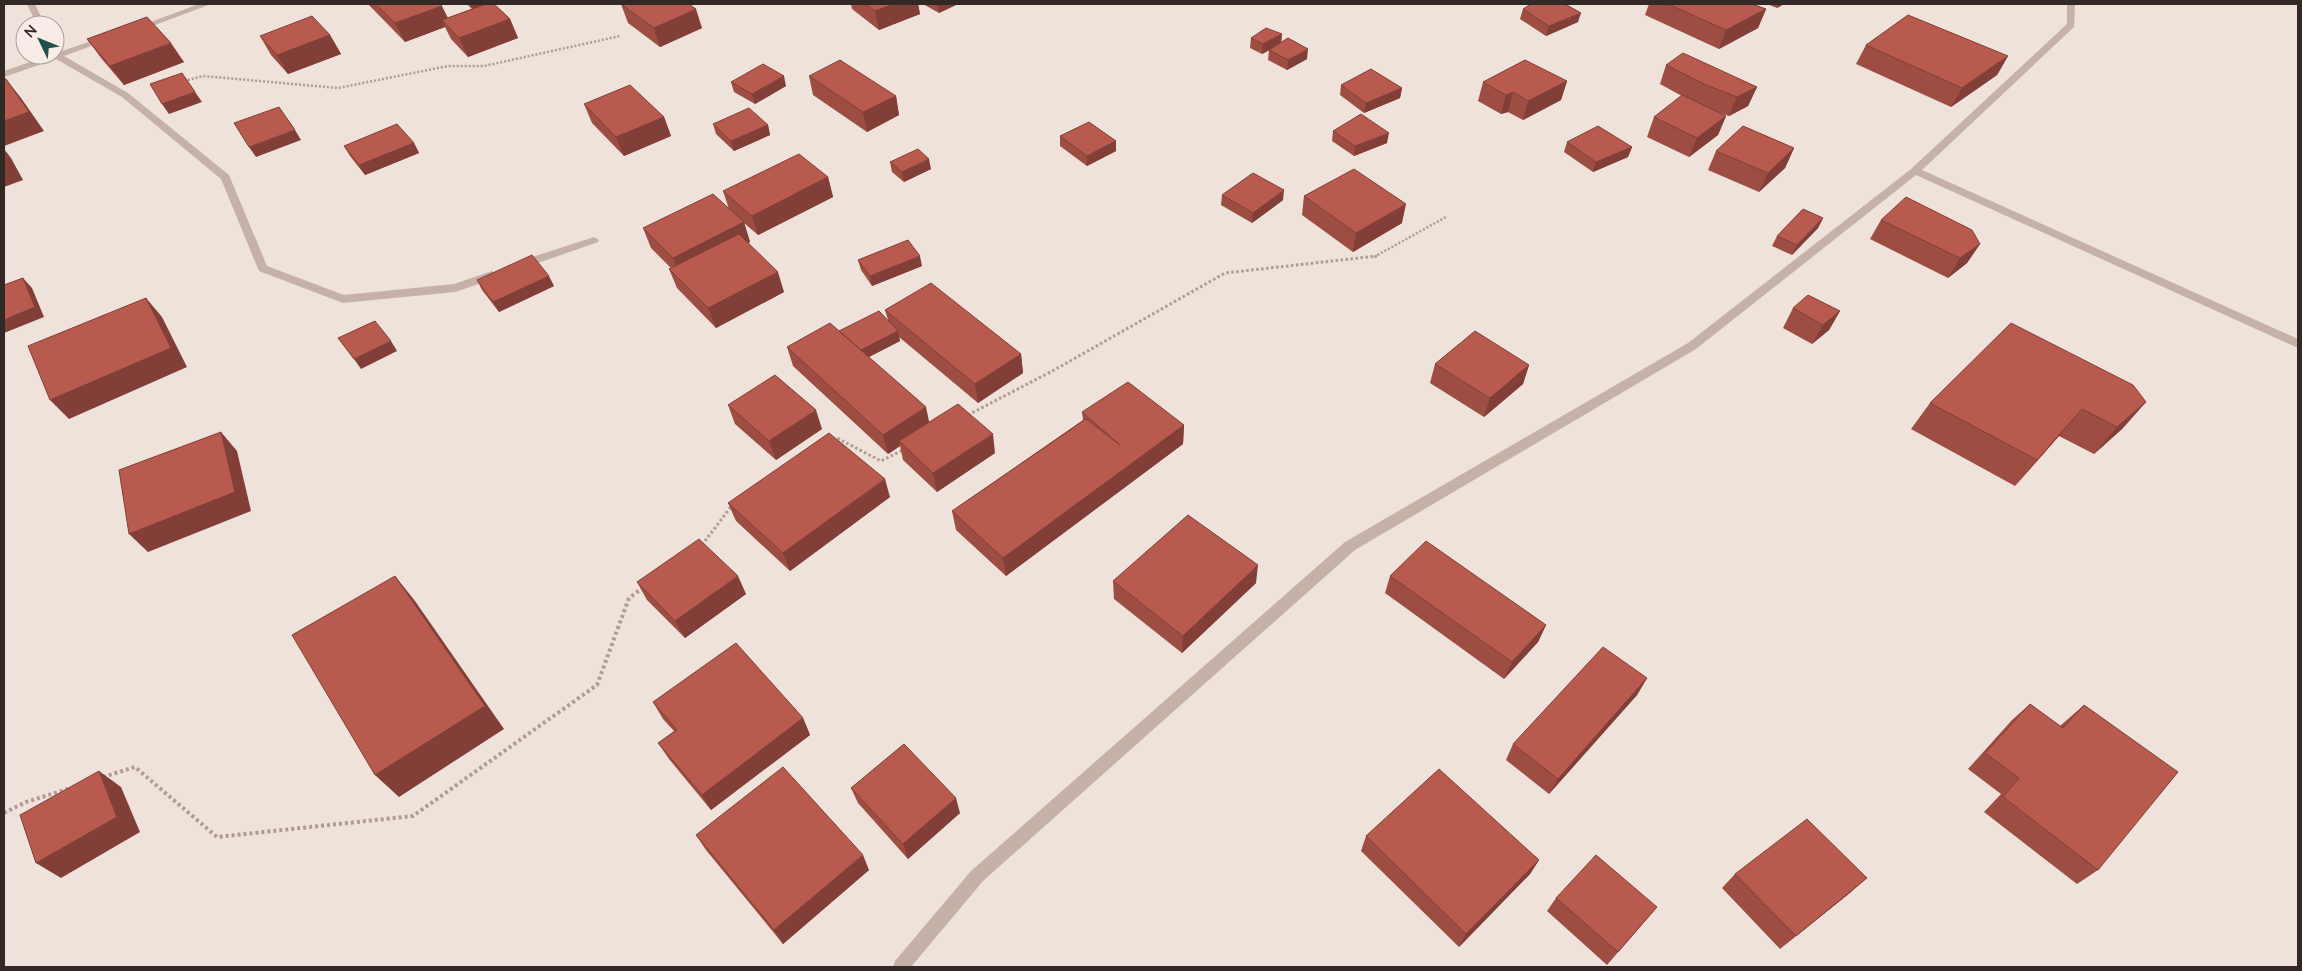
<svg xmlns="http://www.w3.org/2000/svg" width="2302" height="971" font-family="Lato,sans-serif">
  <rect width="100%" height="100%" fill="#eee2da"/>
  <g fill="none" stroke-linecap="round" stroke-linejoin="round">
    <path stroke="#b09b92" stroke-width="2.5" stroke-dasharray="2 2" stroke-linecap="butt" d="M184 81 203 76 338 88 448 66H484L620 36
      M1374 257 1446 217"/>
    <path stroke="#b09b92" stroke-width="3" stroke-dasharray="2.5 2.5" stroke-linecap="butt" d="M968 415 1056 369 1225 273 1377 256
      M833 440 837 438 881 461 905 449
      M702 545 733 504"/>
    <path stroke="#b09b92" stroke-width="4" stroke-dasharray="3 3" stroke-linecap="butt" d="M103 777 135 767 217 837 413 816 597 685 629 598 644 587
      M4 813 26 802 71 788"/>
    <path fill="#c5b1a8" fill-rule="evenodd" d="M27 4H35L45 25H37Z
      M199 4H211L139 31 132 29Z
      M2067 4H2075L2074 27 1922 170 2298 339V348L1916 175 1696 349 1355 550 983 881 911 967H893L895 961 971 871 1345 542 1688 343 1911 169 2067 24Z
      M103 37 110 39 64 56 128 93 229 175 267 266 344 295 454 284 492 271 497 275 496 278 455 292 343 303 259 271 221 179 122 97 56 59 4 77V71Z
      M594 237 599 240 598 242 521 269 516 265 517 262Z"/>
  </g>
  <path fill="#9e4d43" d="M368 4H440L448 18 472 9 467 4H494L510 19 518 38 468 57 451 39 445 27 405 42Z
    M621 4 702 28 660 47 628 23Z
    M851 4H918L920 14 879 30 852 9Z
    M923 4H958L939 13Z
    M1649 4H1752L1766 9 1758 28 1719 49 1645 15Z
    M1767 4H1784L1777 8Z
    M1523 9 1578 22 1546 36 1520 19Z
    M1282 34 1281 42 1307 59 1287 70 1268 60 1269 50 1271 49 1262 54 1250 48 1251 38Z
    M330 35 341 54 288 74 271 55 260 36Z
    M87 39 184 62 124 85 101 58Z
    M1866 45 2008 56 1997 75 1951 107 1856 64Z
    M1666 65 1757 87 1748 106 1729 116 1717 112 1726 116 1718 135 1689 157 1647 137 1654 117 1682 96 1660 84Z
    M809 76 896 96 899 115 867 132 813 95Z
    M1567 81 1561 100 1523 120 1508 112 1501 114 1478 101 1483 82Z
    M731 82 786 86 755 104 734 92Z
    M1341 85 1402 88 1400 98 1364 113 1340 95Z
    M584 104 664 117 671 136 624 156 592 123Z
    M713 124 768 125 770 135 734 151 716 134Z
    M1333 131 1387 143 1354 156 1332 141Z
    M1060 136 1116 141V151L1087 166 1060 146Z
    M1567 142 1632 147 1628 157 1593 172 1564 152Z
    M414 143 419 153 365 175 350 156 344 146Z
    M1794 148 1785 168 1759 192 1708 170 1716 151Z
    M890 162 931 169 904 182 892 172Z
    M828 177 833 197 758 235 744 223 750 242 747 243 784 292 716 328 677 288 669 269 671 268 651 248 643 228 729 209 723 191Z
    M1222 195 1283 200 1252 223 1221 205Z
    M1304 196 1402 223 1353 252 1302 215Z
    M1823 218 1818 228 1792 255 1772 246 1777 236Z
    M1881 220 1980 244 1967 263 1948 278 1870 239Z
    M858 260 922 266 872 286 861 270Z
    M477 280 554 286 499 312 482 290Z
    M1793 308 1840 311 1829 330 1812 344 1783 328Z
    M885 310 1021 354 1023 373 978 403 899 337 900 341 869 357 929 422 995 453 937 492 903 460 900 446 888 454 793 366 787 347 839 331 888 320Z
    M1435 364 1529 365 1523 384 1484 417 1430 383Z
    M2146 402 2122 429 2094 454 2059 436 2015 486 1911 429 1930 403Z
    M728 405 822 429 776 460 735 424Z
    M1082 412 1184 425 1183 444 1006 576 956 530 952 511 1083 420Z
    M890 497 790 571 736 521 728 503Z
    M1390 576 1546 625 1538 642 1504 679 1385 593Z
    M1113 581 1256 583 1182 653 1114 599Z
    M637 582 746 594 685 638 647 600Z
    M1647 678 1637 695 1549 794 1506 760 1513 744Z
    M653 702 803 718 810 735 711 810 669 759 658 743 674 731 663 719Z
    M2030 704 2060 726 2084 705 2098 870 2077 884 1984 812 2001 794 1968 769 2012 720Z
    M851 788 960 813 908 859 858 803Z
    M696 835 869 870 783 944 706 850Z
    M1366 836 1539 860 1530 874 1459 947 1361 851Z
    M1735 874 1851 892 1780 949 1722 888Z
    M1556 898 1657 907 1607 965 1547 911Z"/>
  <path fill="#813f37" d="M470 4H489L473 10Z
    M894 4H918L920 14 879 30 875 11Z
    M937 4H958L939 13Z
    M1779 4H1784L1777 8Z
    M442 6 451 25 442 20 445 27 405 42 395 23Z
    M696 9 702 28 660 47 654 28Z
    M1766 9 1758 28 1719 49 1726 30Z
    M1581 13 1578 22 1546 36 1549 26Z
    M510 19 518 38 468 57 459 38Z
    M1282 34 1281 44 1262 54 1263 44Z
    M330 35 341 54 288 74 277 55Z
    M171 43 184 62 124 85 110 66Z
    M1308 49 1307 59 1287 70 1288 60Z
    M2008 56 1997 75 1951 107 1962 88Z
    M182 73 202 102 169 114 162 104Z
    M784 76 786 86 755 104 752 94Z
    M6 79 21 98 44 131 4 146V121Z
    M1567 81 1561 100 1523 120 1528 101Z
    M1757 87 1748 106 1729 116 1737 97Z
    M1402 88 1400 98 1364 113 1366 103Z
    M1513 92 1508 112 1501 114 1506 95Z
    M896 96 899 115 867 132 863 112Z
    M1726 116 1718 135 1689 157 1697 138Z
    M664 117 671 136 624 156 616 137Z
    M768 125 770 135 734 151 731 141Z
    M295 130 301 140 256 157 249 147Z
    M1389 133 1387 143 1354 156 1355 146Z
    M1116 141V151L1087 166V156Z
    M414 143 419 153 365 175 359 165Z
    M1632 147 1628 157 1593 172 1596 162Z
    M1794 148 1785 168 1759 192 1768 173Z
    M4 149 11 158 23 180 4 187Z
    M929 159 931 169 904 182 902 172Z
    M828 177 833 197 758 235 752 216Z
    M1284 190 1283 200 1252 223 1253 213Z
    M1406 204 1402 223 1353 252 1356 233Z
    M1823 218 1818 228 1792 255 1797 245Z
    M744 222 750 242 681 277 673 258Z
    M1980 244 1967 263 1948 278 1960 258Z
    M920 256 922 266 872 286 870 276Z
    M778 272 784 292 716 328 708 308Z
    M549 276 554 286 499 312 493 302Z
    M23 278 32 288 44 317 4 333V320Z
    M146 298 162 317 187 367 69 419 50 400Z
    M1840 311 1829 330 1812 344 1823 325Z
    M898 331 900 341 859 362 856 352Z
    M391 341 397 351 361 369 354 359Z
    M1021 354 1023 373 978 403 975 384Z
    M1529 365 1523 384 1484 417 1490 398Z
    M2146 402 2122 429 2094 454 2117 427Z
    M926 407 930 426 899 441 900 446 888 454 883 435Z
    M2082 409 2059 436 2015 486 2037 460Z
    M816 410 822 429 776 460 769 441Z
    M1184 425 1183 444 1006 576 1003 558Z
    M221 432 237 451 251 511 148 552 129 534Z
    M993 434 995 453 937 492 933 473Z
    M885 479 890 497 790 571 783 553Z
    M1258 565 1256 583 1182 653 1183 636Z
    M395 576 415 601 504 729 399 797 375 775Z
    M738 576 746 594 685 638 675 621Z
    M1546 625 1538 642 1504 679 1512 662Z
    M1647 678 1637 695 1549 794 1558 779Z
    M803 718 810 735 711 810 702 795Z
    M99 771 121 787 140 832 61 878 36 863Z
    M956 798 960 813 908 859 903 844Z
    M863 855 869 870 783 944 774 930Z
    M1539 860 1530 874 1459 947 1466 934Z
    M1867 878 1851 892 1780 949 1796 936Z"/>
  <path fill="#b85a4e" stroke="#813f37" d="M376 4H440L442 6 395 23Z
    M486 4H494L510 19 459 38 442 20Z
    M621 4H689L696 9 654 28Z
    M865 4H894L875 11Z
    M1531 4H1565L1581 13 1549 26 1523 9Z
    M1668 4H1752L1766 9 1726 30Z
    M1908 15 2008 56 1962 88 1866 45Z
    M312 16 330 35 277 55 260 36Z
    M147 17 171 43 110 66 87 39Z
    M1266 28 1282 34 1263 44 1251 38Z
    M1288 38 1308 49 1288 60 1269 50Z
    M1683 53 1757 87 1737 97 1706 85 1666 65Z
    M840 60 896 96 863 112 809 76Z
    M1525 60 1567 81 1528 101 1513 92 1506 95 1483 82Z
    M763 64 784 76 752 94 731 82Z
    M1371 69 1402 88 1366 103 1341 85Z
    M182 73 195 92 162 104 150 84Z
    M4 79H6L29 112 4 121Z
    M630 85 664 117 616 137 584 104Z
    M1682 95 1726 116 1697 138 1654 117Z
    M279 107 295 130 249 147 234 123Z
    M749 108 768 125 731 141 713 124Z
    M1361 114 1389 133 1355 146 1333 131Z
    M1089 122 1116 141 1087 156 1060 136Z
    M397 124 414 143 359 165 344 146Z
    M1598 126 1632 147 1596 162 1567 142Z
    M1743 126 1794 148 1768 173 1716 151Z
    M918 149 929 159 902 172 890 162Z
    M799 154 828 177 752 216 723 191Z
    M1354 169 1406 204 1356 233 1304 196Z
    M1253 173 1284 190 1253 213 1222 195Z
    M713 194 744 222 673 258 643 228Z
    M1906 197 1972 230 1980 244 1960 258 1881 220Z
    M1803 209 1823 218 1797 245 1777 236Z
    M739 234 778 272 708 308 669 269Z
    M908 240 920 256 870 276 858 260Z
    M532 255 549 276 493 302 477 280Z
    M23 278 35 307 4 320V285Z
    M931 283 1021 354 975 384 885 310Z
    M1808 295 1840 311 1823 325 1793 308Z
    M146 298 171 348 50 400 28 346Z
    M879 311 898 331 861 350 839 331Z
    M375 321 391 341 354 359 338 338Z
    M830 323 926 407 883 435 787 347Z
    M2011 323 2133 385 2146 402 2117 427 2082 409 2037 460 1930 403Z
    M1475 331 1529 365 1490 398 1435 364Z
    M775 375 816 410 769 441 728 405Z
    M1128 382 1184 425 1003 558 952 511 1086 419 1120 445 1082 412Z
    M958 404 993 434 933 473 899 441Z
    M221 432 235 492 129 534 119 470Z
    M829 433 885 479 783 553 728 503Z
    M1188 515 1258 565 1183 636 1113 581Z
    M699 539 738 576 675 621 637 582Z
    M1426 541 1546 625 1512 662 1390 576Z
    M395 576 485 706 375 775 292 635Z
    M736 643 803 718 702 795 658 743 677 730 653 702Z
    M1603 647 1647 678 1558 779 1513 744Z
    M2030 704 2063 728 2084 705 2178 772 2098 870 2003 797 2019 778 1985 753Z
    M904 744 956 798 903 844 851 788Z
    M783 767 863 855 774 930 696 835Z
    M1439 769 1539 860 1466 934 1366 836Z
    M99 771 117 817 36 863 20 815Z
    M1807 819 1867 878 1796 936 1735 874Z
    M1596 855 1657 907 1618 952 1556 898Z"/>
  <rect width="2302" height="971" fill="none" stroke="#322927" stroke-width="10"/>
  <g transform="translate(40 40) rotate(313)"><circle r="24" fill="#f7ede6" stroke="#a89f9a"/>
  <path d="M0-4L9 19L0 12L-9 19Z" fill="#214f4c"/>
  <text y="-8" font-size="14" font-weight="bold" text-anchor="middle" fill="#322927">N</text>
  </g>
</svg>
